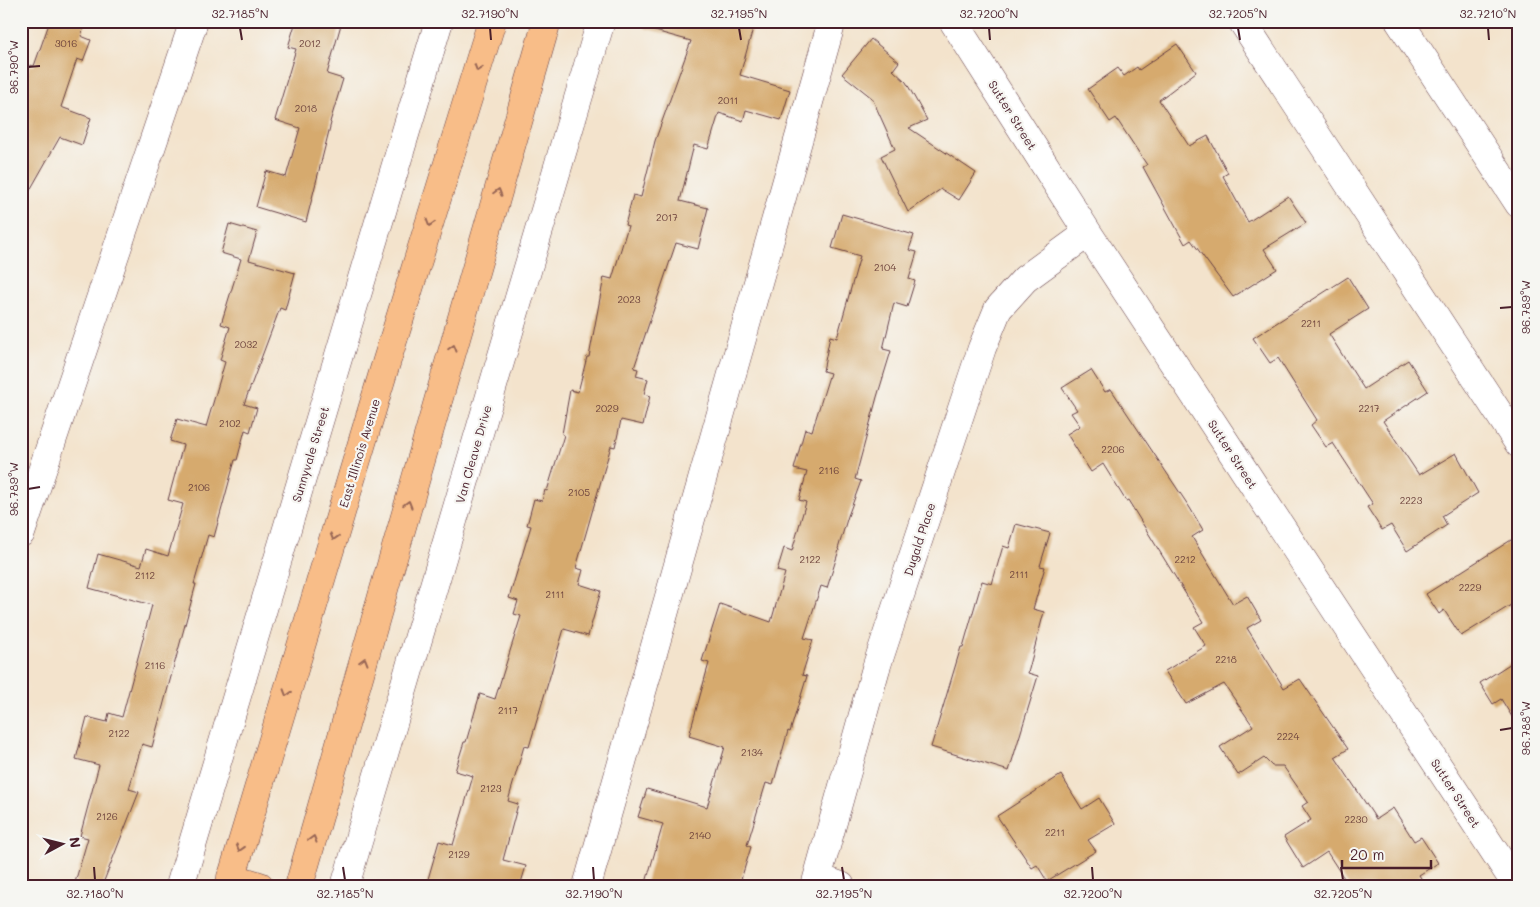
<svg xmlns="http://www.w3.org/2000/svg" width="1540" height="907" font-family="Mali,sans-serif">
  <rect width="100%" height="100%" fill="#f6f6f2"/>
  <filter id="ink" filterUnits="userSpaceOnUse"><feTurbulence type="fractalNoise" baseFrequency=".02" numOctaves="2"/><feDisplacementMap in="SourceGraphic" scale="10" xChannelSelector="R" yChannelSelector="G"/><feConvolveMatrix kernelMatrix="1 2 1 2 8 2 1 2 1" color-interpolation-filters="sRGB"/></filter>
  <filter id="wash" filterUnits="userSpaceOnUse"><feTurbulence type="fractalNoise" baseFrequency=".0096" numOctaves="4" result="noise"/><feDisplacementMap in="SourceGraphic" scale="20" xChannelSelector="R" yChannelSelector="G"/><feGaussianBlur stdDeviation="1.12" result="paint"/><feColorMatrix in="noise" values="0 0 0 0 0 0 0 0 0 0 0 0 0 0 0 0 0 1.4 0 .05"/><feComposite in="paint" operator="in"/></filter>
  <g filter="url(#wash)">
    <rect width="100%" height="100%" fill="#f3e3cc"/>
    <g id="blocks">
      <path fill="#d6aa6e" d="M50 21H86L81 36 91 40 83 61 77 59 61 107 91 118 82 145 60 137 21 206V89L30 65 34 66Z
        M296 21H342L327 74 343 79 330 122 331 123 306 222 256 207 266 171 286 177 300 128 275 120 296 49 288 47Z
        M645 21H755L740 75 790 90 781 120 746 110 743 121 719 113 708 149 694 145 680 201 708 208 698 249 676 243 634 368 638 369 636 376 648 379 644 394 650 396 643 425 621 420 615 447 611 446 576 568 583 570 579 584 601 591 588 636 564 629 529 747 524 746 508 801 518 804 503 860 526 866 520 886H426L439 841 453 845 473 776 455 771 464 742H466L480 694 495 699 521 616 514 614 518 601 509 598 531 526 527 525 534 499 542 501 545 490 547 491 564 435 562 434 570 390 578 392 587 357H589L604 277 612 279 628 226 625 225 633 195 641 197 655 141 691 41 644 28Z
        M871 39 899 62 893 70 906 82 927 120 909 128 976 173 959 200 941 189 908 212 881 156 895 149 872 98 842 74Z
        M1177 44 1196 72 1159 100 1189 146 1208 136 1228 173 1223 176 1248 222 1288 196 1306 223 1264 249 1277 269 1233 297 1191 240 1185 244 1143 167 1147 165 1116 118 1110 122 1088 89 1118 68 1124 76 1137 67 1139 70Z
        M842 214 914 235 909 250 917 252 909 279 915 281 907 307 894 303 883 349 891 351 877 397 855 479 861 481 848 516 838 549 839 550 827 588 821 586 804 638 813 640 802 675 807 676 790 732 788 731 773 785 766 783 747 845 751 847 739 886H645L663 824 638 817 647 789 707 807 725 747 689 736 709 663 702 661 720 604 771 622 785 573 777 571 784 548 792 551 806 502 799 500 807 472 794 469 805 429 812 431 830 373 823 371 830 336 837 338 860 256 832 248Z
        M229 224 257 232 249 260 295 273 285 310 280 308 244 404 257 408 250 432 245 430 237 460H235L214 537 208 535 194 584H196L152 747 142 744 129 789 139 792 102 886H74L88 838 80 836 99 765 76 759 87 717 107 722 109 713 122 717 152 605 89 588 98 554 141 566 146 549 168 556 183 504 168 500 183 445 170 441 177 419 206 427 225 362 220 360 230 327 221 324 241 259 221 253Z
        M1348 277 1368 309 1329 334 1364 389 1408 360 1428 391 1383 421 1419 475 1456 453 1478 493 1442 516 1447 525 1407 551 1391 525 1382 530 1367 507 1373 504 1333 443 1326 447 1311 425 1317 420 1278 358 1270 363 1253 338Z
        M1091 370 1105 392 1111 389 1190 508 1203 530 1192 537 1233 604 1247 596 1261 620 1247 628 1284 688 1300 679 1348 749 1335 757 1376 819 1393 808 1414 841 1421 837 1438 863 1419 875 1426 886H1349L1327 852 1303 868 1284 837 1311 820 1302 806 1308 802 1283 766H1272L1264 758 1238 775 1220 747 1253 726 1224 684 1186 704 1165 671 1206 646 1194 627 1203 622 1128 500 1126 501 1103 464 1091 472 1067 434 1080 426 1071 413 1077 410 1062 388Z
        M1016 524 1050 533 1040 566 1045 567 1033 609 1044 612 1028 673 1038 676 1009 771 931 747 961 647H963L982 581 992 584 1003 546 1009 548Z
        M1519 535V600L1461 636 1444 610 1439 614 1426 594Z
        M1519 658V728L1501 699 1493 704 1480 683Z
        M1061 775 1082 809 1099 798 1115 824 1088 840 1096 851 1047 881 1037 865 1032 868 997 816Z"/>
    </g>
  </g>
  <g filter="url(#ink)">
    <use href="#blocks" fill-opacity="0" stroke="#633c43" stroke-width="1"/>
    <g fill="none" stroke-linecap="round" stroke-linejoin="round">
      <g stroke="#633c43" stroke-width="29">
        <path id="minor" d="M953 21 1088 233 1517 886
          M1242 21 1519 444
          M1399 21 1519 204
          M21 533 194 21
          M818 878 841 886
          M180 886 439 21
          M345 886 601 21
          M587 886 832 21
          M815 886 876 668 982 348 998 309 1025 279 1088 233"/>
      </g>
      <g stroke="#633c43" stroke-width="29">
        <path id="major" d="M231 877 260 886
          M229 886 383 373 492 21
          M299 886 547 21"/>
      </g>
      <use href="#minor" stroke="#fff" stroke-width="28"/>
      <use href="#major" stroke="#f8bd88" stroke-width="28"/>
    </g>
    <defs><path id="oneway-chevron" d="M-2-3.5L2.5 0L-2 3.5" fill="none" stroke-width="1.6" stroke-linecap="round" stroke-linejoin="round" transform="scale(1.25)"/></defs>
    <g stroke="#986655">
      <use href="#oneway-chevron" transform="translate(478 68) rotate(107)"/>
      <use href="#oneway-chevron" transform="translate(498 192) rotate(-74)"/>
      <use href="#oneway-chevron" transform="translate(430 223) rotate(107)"/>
      <use href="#oneway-chevron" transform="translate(453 348) rotate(-74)"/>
      <use href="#oneway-chevron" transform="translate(408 504) rotate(-74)"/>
      <use href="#oneway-chevron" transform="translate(334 537) rotate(107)"/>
      <use href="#oneway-chevron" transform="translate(364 661) rotate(-74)"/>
      <use href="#oneway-chevron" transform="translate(287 693) rotate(107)"/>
      <use href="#oneway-chevron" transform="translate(313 839) rotate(-74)"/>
      <use href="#oneway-chevron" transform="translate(240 848) rotate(107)"/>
    </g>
  </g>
  <path fill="none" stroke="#4a1f2b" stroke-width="2" d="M240 28 242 40M490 28 491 40M739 28 741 40M989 28 990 40M1238 28 1240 40M1488 28 1489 40M28 67 40 66M1500 308 1512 307M28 489 40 487M1500 730 1512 728M94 867 95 880M343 867 345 880M593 867 594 880M842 867 844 880M1092 867 1093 880M1341 867 1343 880"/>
  <g text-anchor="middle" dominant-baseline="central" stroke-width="4.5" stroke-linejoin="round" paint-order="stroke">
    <g font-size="10" fill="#6d423c">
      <text x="66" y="43">3016</text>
      <text x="310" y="43">2012</text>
      <text x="728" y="100">2011</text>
      <text x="306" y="108">2018</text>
      <text x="667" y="217">2017</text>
      <text x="885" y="267">2104</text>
      <text x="629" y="299">2023</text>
      <text x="1311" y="323">2211</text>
      <text x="246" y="344">2032</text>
      <text x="607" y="408">2029</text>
      <text x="1369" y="408">2217</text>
      <text x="230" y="423">2102</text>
      <text x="1113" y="449">2206</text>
      <text x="829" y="470">2116</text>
      <text x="199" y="487">2106</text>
      <text x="579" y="492">2105</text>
      <text x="1411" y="500">2223</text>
      <text x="810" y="559">2122</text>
      <text x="1185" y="559">2212</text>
      <text x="1019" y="574">2111</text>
      <text x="145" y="575">2112</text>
      <text x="1470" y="587">2229</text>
      <text x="555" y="594">2111</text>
      <text x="1226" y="659">2218</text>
      <text x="155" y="665">2116</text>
      <text x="508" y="710">2117</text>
      <text x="119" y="733">2122</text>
      <text x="1288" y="736">2224</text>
      <text x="752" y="752">2134</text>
      <text x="491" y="788">2123</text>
      <text x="107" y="816">2126</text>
      <text x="1356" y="819">2230</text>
      <text x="1055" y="832">2211</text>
      <text x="700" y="835">2140</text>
      <text x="459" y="854">2129</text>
    </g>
    <g font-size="12" fill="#4a1f2b" stroke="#f6f6f2">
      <text transform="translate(1013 115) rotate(58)">Sutter Street</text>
      <text transform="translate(359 453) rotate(-73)">East Illinois Avenue</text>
      <text transform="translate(310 454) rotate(-73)">Sunnyvale Street</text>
      <text transform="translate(473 454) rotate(-74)">Van Cleave Drive</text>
      <text transform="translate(1233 454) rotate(57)">Sutter Street</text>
      <text transform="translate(919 539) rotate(-72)">Dugald Place</text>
      <text transform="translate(1456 793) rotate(57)">Sutter Street</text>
    </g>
  </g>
  <rect width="1540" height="907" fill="none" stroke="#f6f6f2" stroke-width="55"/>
  <g transform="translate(62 844) rotate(83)" stroke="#f6f6f2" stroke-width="4" paint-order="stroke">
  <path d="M0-4L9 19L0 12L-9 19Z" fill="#4a1f2b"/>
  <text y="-8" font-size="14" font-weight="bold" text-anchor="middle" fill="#4a1f2b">N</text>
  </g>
  <path d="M1342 860v8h89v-8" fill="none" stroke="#4a1f2b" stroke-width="2.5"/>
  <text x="1350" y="860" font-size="15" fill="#4a1f2b" stroke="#f6f6f2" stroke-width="4" paint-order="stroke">20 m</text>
  <rect x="28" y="28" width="1484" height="852" fill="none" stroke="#4a1f2b" stroke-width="2"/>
  <g font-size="12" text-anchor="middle" fill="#4a1f2b">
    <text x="240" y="18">32.7185°N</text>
    <text x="490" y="18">32.7190°N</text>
    <text x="739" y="18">32.7195°N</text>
    <text x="989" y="18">32.7200°N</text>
    <text x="1238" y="18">32.7205°N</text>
    <text x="1488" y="18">32.7210°N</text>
    <text transform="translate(14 67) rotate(-90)" y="4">96.790°W</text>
    <text transform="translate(1526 307) rotate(-90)" y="4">96.789°W</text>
    <text transform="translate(14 489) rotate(-90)" y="4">96.789°W</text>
    <text transform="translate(1526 728) rotate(-90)" y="4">96.788°W</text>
    <text x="95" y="898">32.7180°N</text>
    <text x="345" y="898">32.7185°N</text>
    <text x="594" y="898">32.7190°N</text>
    <text x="844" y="898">32.7195°N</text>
    <text x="1093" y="898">32.7200°N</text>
    <text x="1343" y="898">32.7205°N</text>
  </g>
</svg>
